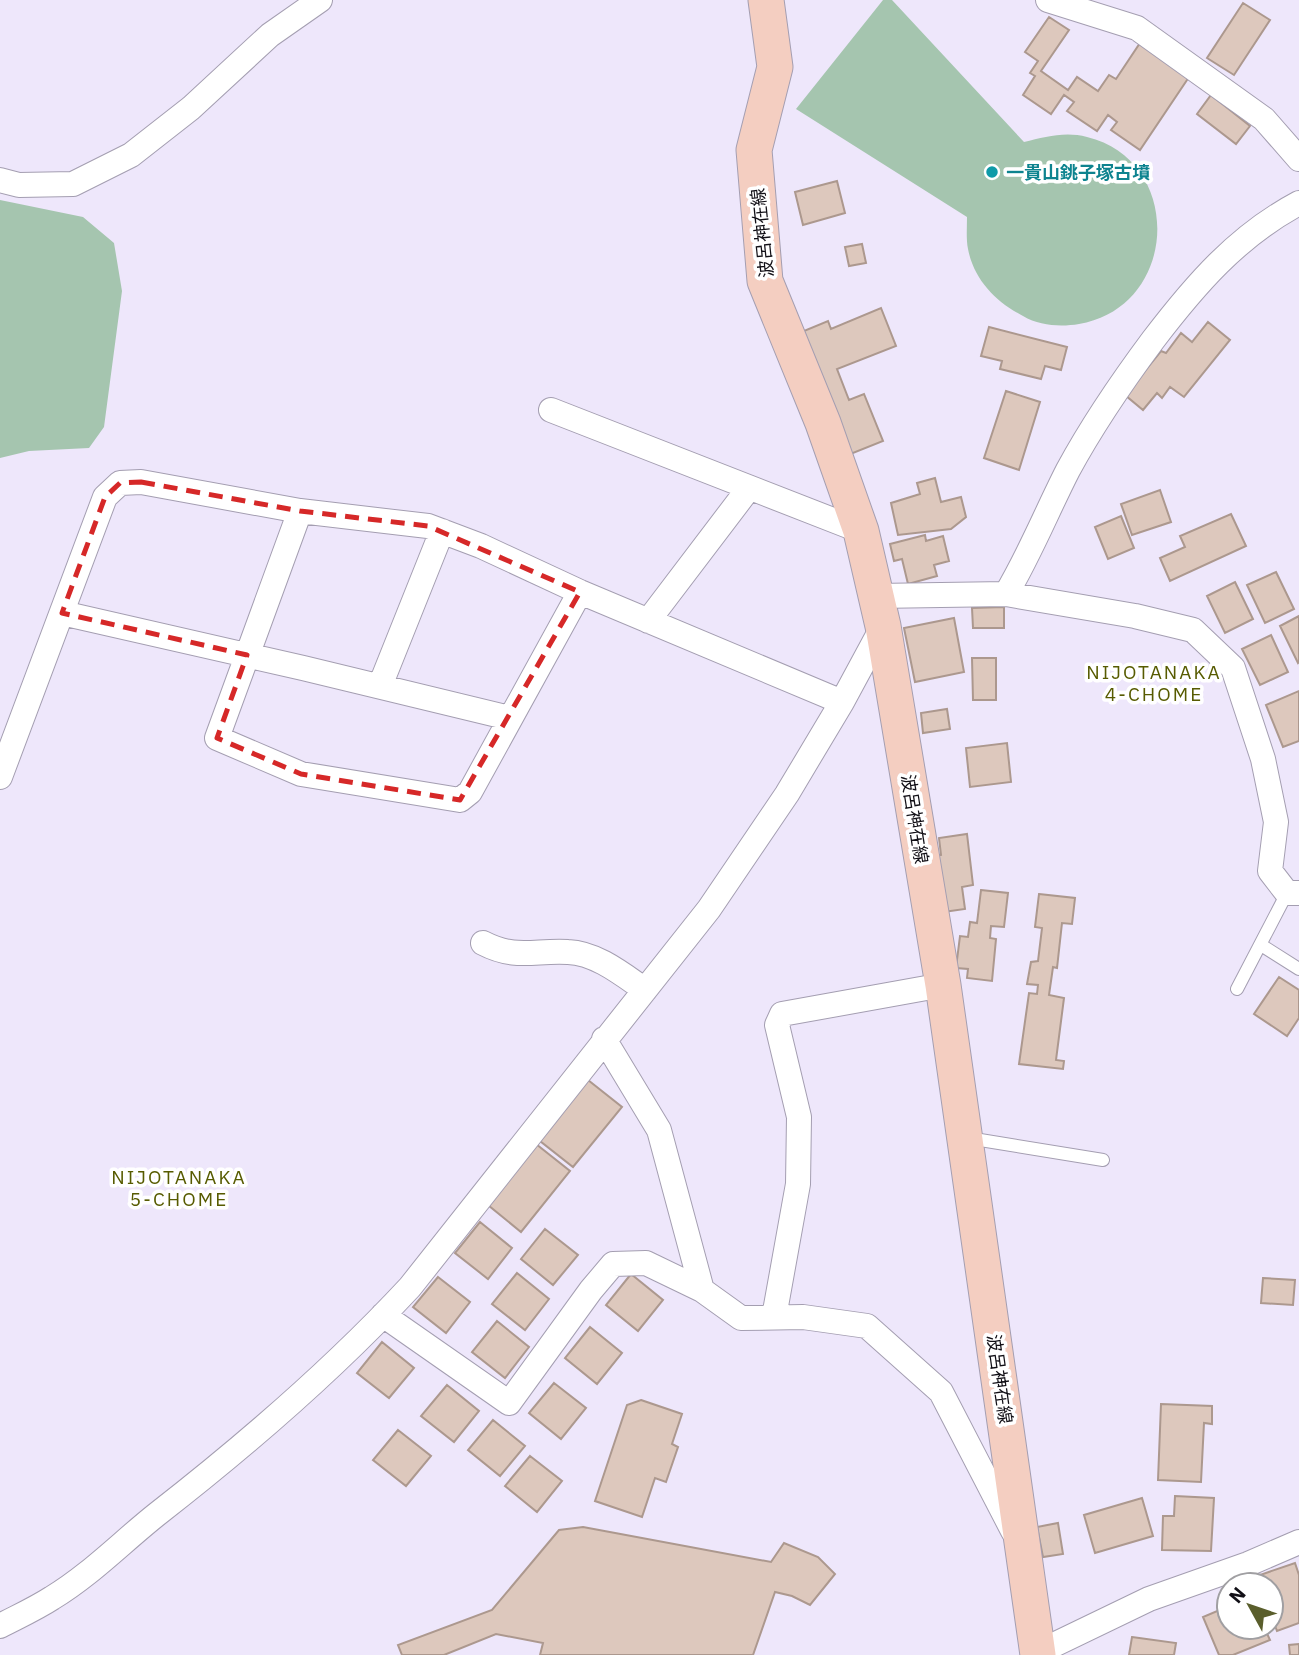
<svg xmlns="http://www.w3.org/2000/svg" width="1299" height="1655" font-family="'IBM Plex Sans','Noto Sans JP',sans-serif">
  <rect width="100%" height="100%" fill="#eee7fb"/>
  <path fill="#a5c5af" d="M883 0H892L1024 142C1045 137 1065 131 1087 137 1185 161 1179 307 1079 324 1061 327 1040 326 1023 316 996 302 974 280 968 249 966 239 967 227 967 217L796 109Z
    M0 200 83 217 114 243 122 291 104 427 89 448 29 451 0 458Z"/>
  <path fill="#ddc8bd" stroke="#ac988e" stroke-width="2" d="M1243 3 1270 20 1234 75 1207 58Z
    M1049 17 1069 30 1041 71 1068 90 1077 77 1098 91 1109 75 1116 79 1140 43 1189 77 1140 150 1111 130 1117 122 1108 115 1097 131 1067 111 1074 102 1064 95 1051 114 1023 95 1035 76 1030 73 1038 61 1025 52Z
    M1211 95 1250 126 1236 144 1197 114Z
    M837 181 845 213 803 225 795 192Z
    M862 244 866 263 849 266 845 247Z
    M881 308 896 346 837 369 849 400 864 394 883 441 848 455 799 333 828 321 831 329Z
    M1208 322 1230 340 1184 397 1170 387 1162 398 1157 393 1143 410 1125 395 1161 351 1166 353 1181 333 1192 342Z
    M989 327 1067 347 1061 370 1045 366 1041 379 1000 369 1002 361 981 356Z
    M1006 391 1040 402 1019 470 984 458Z
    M935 478 941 502 961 497 966 517 951 529 898 535 891 503 920 494 917 483Z
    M1160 490 1171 522 1132 535 1121 504Z
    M1231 514 1246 546 1170 581 1160 558 1185 547 1180 536Z
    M1121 516 1134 548 1108 559 1095 527Z
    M925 535 926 541 943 536 949 561 934 565 937 576 908 584 902 559 894 561 890 544Z
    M1276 572 1294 609 1265 623 1247 585Z
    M1235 582 1253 619 1225 633 1207 596Z
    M1004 607V628H973L972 608Z
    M1299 616V662L1298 663 1280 626Z
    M954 618 964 672 915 682 904 628Z
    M1271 635 1288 672 1260 685 1242 649Z
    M972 658H996V700H973Z
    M1299 691V741L1283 747 1266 705Z
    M947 709 950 729 923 733 921 713Z
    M1007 743 1011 782 970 787 966 748Z
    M967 834 973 885 962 887 965 909 936 913 934 856 941 855 939 838Z
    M981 890 1008 893 1004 927 991 926 990 938 996 939 992 981 967 978 968 969 956 968 960 936 968 937 970 922 977 923Z
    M1039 894 1075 898 1072 924 1062 923 1057 968 1053 967 1049 995 1064 998 1056 1060 1064 1061 1063 1069 1019 1064 1029 993 1037 994 1038 985 1027 984 1031 962 1038 961 1042 928 1035 927Z
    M1279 977 1299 990V1018L1287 1036 1254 1014Z
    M588 1080 622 1107 573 1167 540 1141Z
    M536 1144 570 1171 521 1232 488 1205Z
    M480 1222 512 1248 488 1279 455 1253Z
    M545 1229 578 1255 553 1285 521 1259Z
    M517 1273 549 1299 525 1330 492 1304Z
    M631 1274 663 1300 638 1331 606 1305Z
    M438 1277 470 1302 446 1333 413 1307Z
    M1263 1278 1295 1280 1293 1305 1261 1303Z
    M497 1321 529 1347 505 1378 472 1352Z
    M590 1327 622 1353 597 1384 565 1358Z
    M382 1342 414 1368 389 1398 357 1373Z
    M554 1383 586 1408 561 1439 529 1413Z
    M447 1385 479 1411 454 1442 421 1416Z
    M641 1400 682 1414 672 1444 678 1447 666 1482 655 1478 642 1517 595 1501 627 1405Z
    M1161 1404 1212 1406V1424L1204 1423 1201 1482 1158 1480Z
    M493 1420 525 1446 500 1476 468 1450Z
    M398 1430 431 1456 406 1486 373 1460Z
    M530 1456 562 1481 537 1512 505 1486Z
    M1175 1496 1214 1498 1211 1551 1162 1550 1163 1516H1174Z
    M1142 1498 1153 1536 1095 1553 1084 1515Z
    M1058 1523 1063 1554 1043 1557 1037 1527Z
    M583 1527 771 1562 784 1543 818 1557 835 1574 810 1605 792 1596 775 1592 753 1655H540L543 1643 496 1634 444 1655H402L398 1645 492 1610 559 1530Z
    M1295 1563 1299 1575V1623L1277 1631 1271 1615V1585H1260L1257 1576Z
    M1229 1606V1627H1264L1270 1640 1233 1655H1219L1203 1617Z
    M1132 1637 1176 1643 1174 1655H1129Z
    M1299 1644V1655H1290L1289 1645Z"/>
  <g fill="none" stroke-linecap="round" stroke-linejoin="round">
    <g stroke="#a49eb1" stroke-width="14">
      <path id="service" d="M1261 945 1299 969
        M1237 989 1287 893
        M968 1138 1103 1160"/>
    </g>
    <g stroke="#a49eb1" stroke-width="26">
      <path id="minor" d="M1048 0 1137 28 1264 119 1299 159
        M0 180 19 185 73 184 131 155 191 108 270 35 320 0
        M551 410 861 531
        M300 511 217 738 301 774 460 800 470 792 580 592
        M1006 594C1030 554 1047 511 1068 470 1094 422 1121 383 1153 340 1195 285 1237 236 1299 203
        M876 596 1006 594 1135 616 1193 630 1233 668 1263 759 1276 822 1270 871 1287 893H1299
        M62 613 303 668 510 718
        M648 621 749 488
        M380 686 442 531
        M0 777 105 497 120 483 141 482 300 511 428 526 481 546 580 592 842 702
        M483 943C516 960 534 950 568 952 596 953 622 974 645 990
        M604 1039 659 1130 702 1290 741 1318 803 1317 867 1326 941 1392 1013 1531
        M383 1315 509 1403 591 1290 613 1264 646 1263 702 1290
        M774 1317 798 1184 799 1117 777 1025 782 1014 943 985
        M0 1626C17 1617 35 1609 52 1598 90 1575 121 1543 156 1515 246 1445 332 1371 410 1287L709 909 787 794 842 702 883 626
        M1037 1653 1149 1599 1248 1564 1299 1542"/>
    </g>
    <g stroke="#a49eb1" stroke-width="37">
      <path id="secondary" d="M766 0 775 67 754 150 765 281 823 423 861 531 883 626 943 985 1038 1655"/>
    </g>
    <use href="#service" stroke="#fff" stroke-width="12"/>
    <use href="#minor" stroke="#fff" stroke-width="24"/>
    <use href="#secondary" stroke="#f4cec1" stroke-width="35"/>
  </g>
  <path fill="none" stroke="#d62828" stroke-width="5" stroke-dasharray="14 9" stroke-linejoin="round" d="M141 482 300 511 428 526 580 592 460 800 301 774 217 738 247 655 62 613 105 497 120 483Z"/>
  <circle fill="#0f9aa8" stroke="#fff" stroke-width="2.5" cx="992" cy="172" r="7"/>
  <g text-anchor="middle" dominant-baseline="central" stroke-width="7" stroke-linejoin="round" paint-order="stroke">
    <g font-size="18" font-weight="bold" fill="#0d838f" stroke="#fff" text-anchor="start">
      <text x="1006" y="172">一貴山銚子塚古墳</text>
    </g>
    <g font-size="18" fill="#110f16" stroke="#fff">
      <text transform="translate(762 233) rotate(-96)">波呂神在線</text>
      <text transform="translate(915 819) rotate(81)">波呂神在線</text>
      <text transform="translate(1000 1379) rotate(82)">波呂神在線</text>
    </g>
    <g font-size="19" letter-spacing="2" fill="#575b01" stroke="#fff">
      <text x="1154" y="672">NIJOTANAKA<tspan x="1154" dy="22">4-CHOME</tspan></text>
      <text x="179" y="1177">NIJOTANAKA<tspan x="179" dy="22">5-CHOME</tspan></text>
    </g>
  </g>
  <g transform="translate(1250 1606) rotate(310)"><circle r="33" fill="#ffffff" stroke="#a09fa2" stroke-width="2"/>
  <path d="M0-5L12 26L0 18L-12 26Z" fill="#5a5e2c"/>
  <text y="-10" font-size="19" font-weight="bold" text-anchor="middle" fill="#110f16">N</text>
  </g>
</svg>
